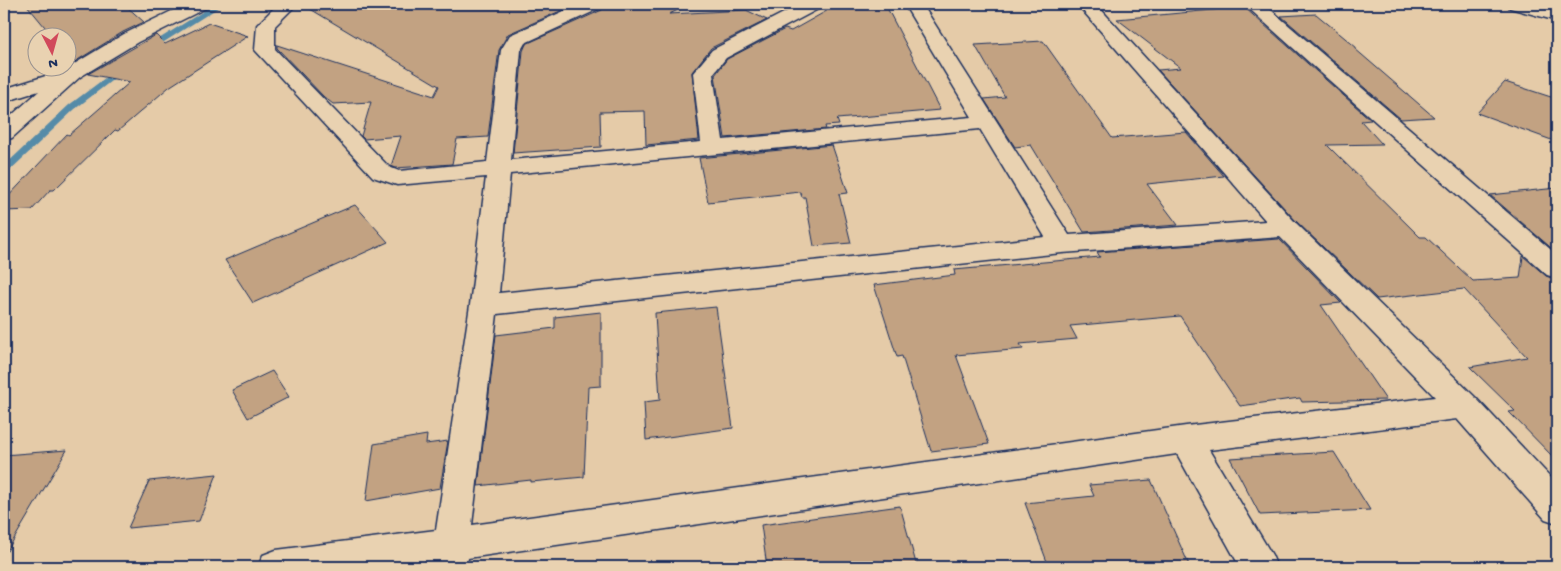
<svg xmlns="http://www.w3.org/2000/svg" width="1561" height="571" font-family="'Gochi Hand',sans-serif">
  <rect width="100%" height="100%" fill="#e5cba8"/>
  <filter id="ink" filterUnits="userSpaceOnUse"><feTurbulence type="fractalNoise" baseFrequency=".02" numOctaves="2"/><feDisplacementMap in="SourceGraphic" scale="10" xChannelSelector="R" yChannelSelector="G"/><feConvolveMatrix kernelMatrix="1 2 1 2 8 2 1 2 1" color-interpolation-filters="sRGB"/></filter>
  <g filter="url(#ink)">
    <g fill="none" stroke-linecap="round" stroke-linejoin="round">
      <path fill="#558ba8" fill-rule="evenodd" d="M215 4H224L153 49 146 47Z
        M121 66 125 69 124 71 75 109 7 173 4 174V166L69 105Z"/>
    </g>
    <path fill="#c2a282" stroke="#1b2f5e" d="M26 4H124L144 22 123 32 68 66V38H54Z
      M302 4H576L508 34 499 50 488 137 457 139 452 164 396 168 391 166 401 136 364 139 361 136 371 102 333 104 324 97 277 48V45L434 96 439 86Z
      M606 4H692L669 14 746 10 767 20 711 48 692 72 699 140 646 145 645 111 600 112 601 147 513 153 523 51 526 44 602 10Z
      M839 4H885L940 110 837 119 839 125 825 126 826 129 725 138 715 75 727 59 785 29 791 31Z
      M1244 7 1371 120 1361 121 1382 144 1327 145 1420 237H1426L1473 281 1520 278 1523 256 1546 276 1557 280V461L1509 412 1515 411 1470 367 1527 357 1464 289 1377 299 1296 221 1158 70 1181 68 1117 19Z
      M1316 14 1357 48H1354L1434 117 1401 119 1281 16Z
      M209 23 248 36 169 87 118 131 115 130 54 190H50L32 210 4 211V201L67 134 69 135 130 82 88 74 156 35 165 44Z
      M1043 41 1112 138 1186 132 1224 176 1147 184 1178 225 1084 232 1031 145 1015 147 984 99 1005 97 975 45Z
      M1505 82 1557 99V142L1477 113Z
      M832 145 848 193 839 194 851 243 814 246 805 197H802L800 192 708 202 699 158Z
      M1557 188V253L1490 195Z
      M355 205 388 242 253 303 225 260Z
      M1279 239 1341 303 1321 305 1386 400 1302 402 1300 398 1240 406 1180 316 1070 326 1077 339 1020 344 1023 349 956 355 989 444 931 451 902 356 897 357 874 285 955 275 954 270 1100 257 1097 252Z
      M716 307 733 428 646 440 644 402 660 400 655 313Z
      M601 312V386L588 387 584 477 531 482V480L478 486 496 335 555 328V317Z
      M272 371 289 397 248 418 232 390Z
      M427 435 426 444 448 441 440 488 366 501 374 444Z
      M67 450 4 556V455Z
      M1334 452 1370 510 1260 515 1230 458Z
      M217 474 199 521 128 528 149 481Z
      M1151 480 1190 567H1049L1025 503 1094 496 1089 485Z
      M900 506 917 567H767L761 525Z"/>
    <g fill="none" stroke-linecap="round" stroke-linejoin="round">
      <g stroke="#1b2f5e" stroke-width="3">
        <path id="minor" d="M186 4H209L206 8 138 42 80 77 12 138 4 140V122L39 91 4 102V89L52 74 61 72 124 34Z
          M278 4H297L275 26V49L389 167 399 171 487 162 501 50 510 35 580 4H604L601 8 525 43 521 50 511 160 701 142 693 73 712 50 801 4H823L820 8 726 58 713 74 723 140 972 117 904 4H922L1069 235 1266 221 1077 4H1096L1295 222 1475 397 1557 484V523L1545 519 1457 419 1209 450 1272 555 1277 567H1240L1177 454 468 558 467 567H431V563L401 567H258L263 555 276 550 436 530 470 305 486 177 397 185 373 177 255 50 257 25ZM980 129 1045 237 499 293 510 174ZM1280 237 1435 397 1186 426 472 525 497 314 1062 253Z
          M1244 4H1264L1557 255V278L1547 275Z
          M1507 4H1536L1557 9V21L1510 8Z"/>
      </g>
      <use href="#minor" fill="#e9d2b1" fill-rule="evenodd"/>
    </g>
  </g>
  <rect width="1561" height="571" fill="none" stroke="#e9d2b1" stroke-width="20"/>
  <rect x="10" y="10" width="1541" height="551" fill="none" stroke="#1b2f5e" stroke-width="2" filter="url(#ink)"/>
  <g transform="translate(52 52) rotate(174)"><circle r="24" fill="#e9d2b1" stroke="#979190"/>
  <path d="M0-4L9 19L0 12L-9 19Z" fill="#d1495b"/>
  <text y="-8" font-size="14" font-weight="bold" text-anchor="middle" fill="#1b2f5e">N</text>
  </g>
</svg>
